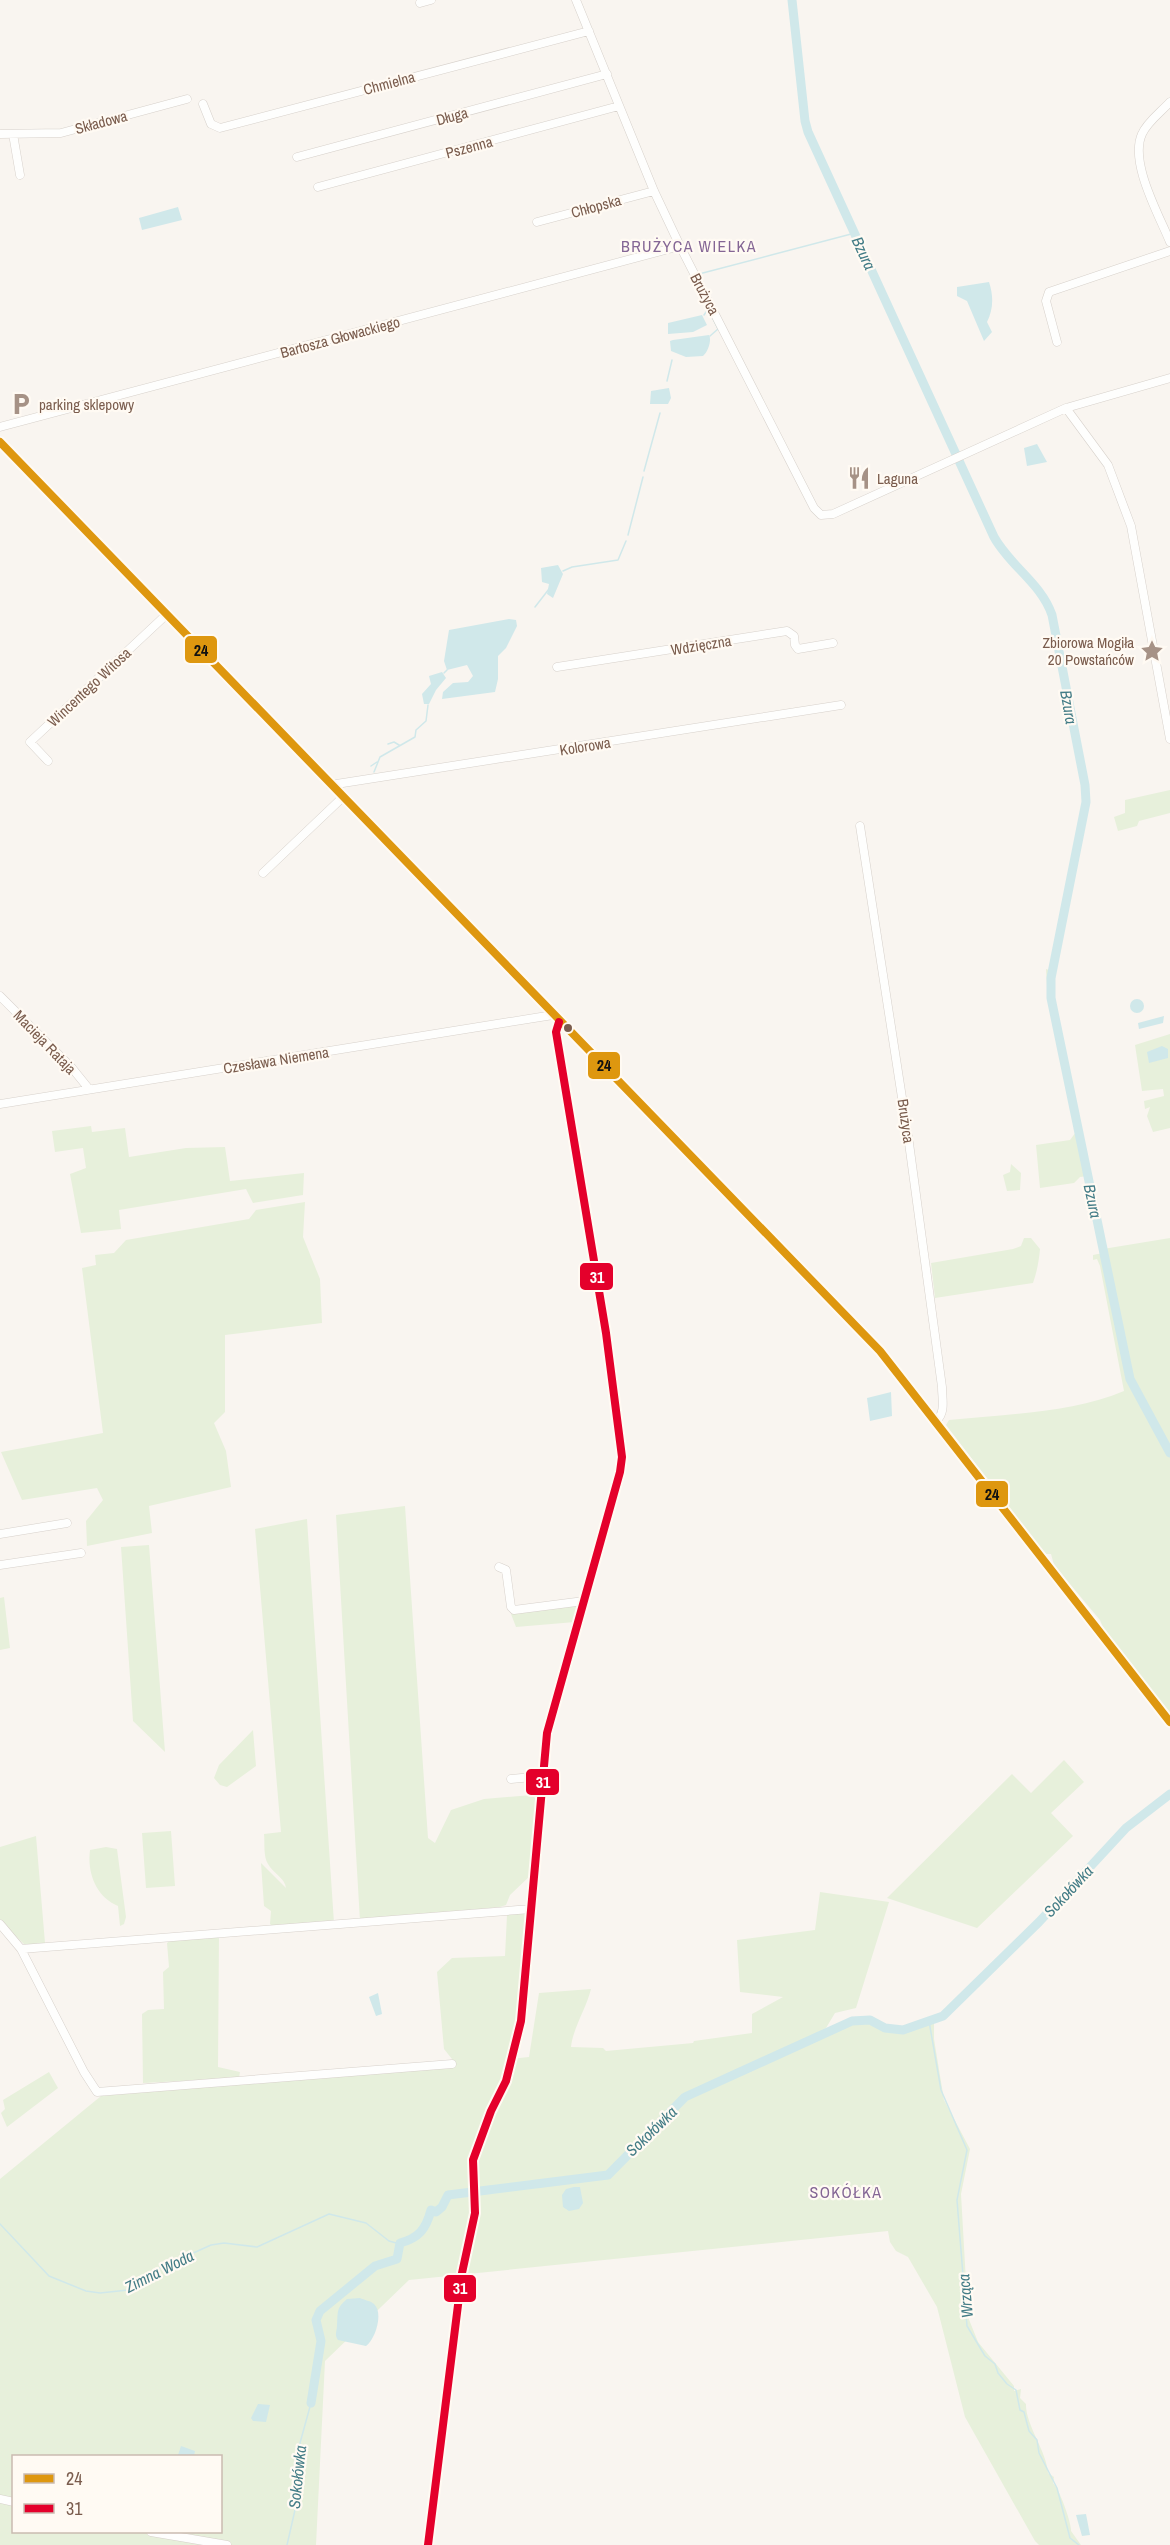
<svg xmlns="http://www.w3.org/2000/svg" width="1170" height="2545" font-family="'Archivo Narrow',sans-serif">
  <rect width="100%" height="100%" fill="#f9f5f0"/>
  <path fill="#e7f0db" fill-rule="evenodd" d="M1170 790V813L1139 821 1137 826 1118 831 1114 817 1125 813V800Z
    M1046 969 1052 971 1051 998 1088 1176 1080 1177 1074 1183 1040 1188 1036 1145 1070 1140 1076 1132 1048 1001Z
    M1170 1034V1128L1153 1132 1147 1116 1150 1107 1145 1109 1144 1101 1164 1096 1163 1089 1142 1091 1135 1045Z
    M91 1126 92 1132 125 1128 129 1157 186 1148 225 1147 230 1181 304 1173 303 1195 253 1203 246 1189 119 1210 121 1229 81 1233 70 1174 86 1168 83 1148 55 1152 52 1131Z
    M1011 1164 1021 1173 1020 1190 1007 1191 1003 1175 1010 1172Z
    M305 1202 303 1237 320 1279 322 1323 225 1335V1412L214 1423 226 1451 231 1487 149 1506 152 1533 87 1546 86 1521 103 1500 97 1488 22 1500 1 1452 103 1433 82 1268 96 1265 95 1255 114 1253 126 1240 249 1219 256 1210Z
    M1024 1238H1031L1040 1249C1039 1260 1037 1272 1033 1283L935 1298 931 1263 1013 1249 1021 1246Z
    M1170 1238V1713L1104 1630 1100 1620 1054 1565 1051 1554H1046L1033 1539 946 1425 949 1420C1004 1414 1073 1413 1124 1391L1100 1266 1097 1259 1093 1260V1255L1103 1253V1249Z
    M405 1506 428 1838 435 1843 451 1810 484 1799 532 1795 536 1799 532 1874 510 1895 506 1905 500 1907 360 1921 336 1515Z
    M307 1519 334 1923 273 1927 270 1924 271 1911 264 1906 261 1863 286 1888C285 1878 273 1873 268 1864 263 1856 265 1843 264 1834L281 1832 255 1529Z
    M149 1545 165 1752 133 1721 121 1547Z
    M4 1597 10 1648 0 1650V1598Z
    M579 1605 575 1622 516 1627 511 1614Z
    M253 1730 256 1766 227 1787 220 1785 214 1778 219 1765Z
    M1064 1760 1084 1782 1051 1813 1073 1836 977 1928 887 1898 1012 1774 1031 1793Z
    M171 1831 175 1886 146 1888 142 1833Z
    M36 1836 45 1943 43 1945H25L0 1921V1847Z
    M106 1847 117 1849 126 1917 124 1924 120 1926 118 1906C96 1897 87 1873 90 1850Z
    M820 1892 889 1902 856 2008 835 2013 826 2028 819 2032 874 2019 896 2028 927 2019 934 2024V2039L944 2100 970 2149 961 2194 968 2317 978 2342 1014 2386V2391L1021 2389 1020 2398 1026 2404C1025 2424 1047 2452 1048 2473L1054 2477 1053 2483C1059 2488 1072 2524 1071 2531L1081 2545H1039L1035 2541 965 2417 937 2307 908 2257 896 2251 890 2242 888 2231 409 2280 325 2361 316 2545H0V2179L101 2096 456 2064 444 2049 437 1972 452 1958 505 1956 507 1915 527 1912 515 2040 510 2059 529 2057 539 1993 591 1989C586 2009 573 2028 571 2047L603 2048 606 2051 693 2043 694 2041 752 2033V2014L783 1997 740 1992 737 1940 815 1930ZM14 2456H220V2532H14Z
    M219 1935 218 2067 240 2072 239 2078 143 2083 142 2014 148 2010 164 2009 163 1972 169 1967 167 1943 172 1939Z
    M49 2072 58 2088 7 2127 1 2113 5 2109 3 2100Z"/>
  <path fill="#d0e8ea" d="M178 207 182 220 142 230 139 218Z
    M989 282C994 297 993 310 987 322L992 332 984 341 967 301 957 296V287Z
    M702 315 707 325 693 332 668 334V323Z
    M709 335C712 340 708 352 703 356L686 357 671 351 670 341 673 340Z
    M669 388 671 398 668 404H650L651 391Z
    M1037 444 1047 462 1027 466 1024 448Z
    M558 565 563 574 553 598 547 594 549 584 542 582 541 568Z
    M509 619 516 620 517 626 506 648 498 656V679L495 692 442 699 443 692 453 683 468 682 473 676 467 665 447 670 444 661 449 630Z
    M442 672 446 678 436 690 429 704H424L422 694 431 684 429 676Z
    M1130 1006a7 7 0 1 1 14 0a7 7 0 1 1-14 0Z
    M1164 1016 1163 1023 1139 1029 1138 1023Z
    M1162 1046 1168 1049V1058L1149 1063 1147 1052Z
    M891 1392 892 1416 870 1421 867 1398Z
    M378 1993 382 2014 376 2016 369 1997Z
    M574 2187H580L583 2203 579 2209 569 2211 563 2207 562 2195 566 2189Z
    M360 2298C364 2300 371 2301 374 2304 384 2313 375 2340 366 2346L338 2340C334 2334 337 2332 337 2325 338 2312 336 2308 347 2299Z
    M258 2404 270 2405 266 2422 253 2421 251 2418Z
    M181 2446 195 2451 194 2456 178 2455Z
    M1086 2514 1090 2535 1082 2536 1076 2515Z"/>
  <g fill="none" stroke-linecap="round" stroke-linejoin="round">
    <path stroke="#d0e8ea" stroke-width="1.5" d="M699 274 855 233
      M692 278 699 291
      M707 307 718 329 710 336
      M704 315 708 309
      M667 381 672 360
      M644 471 660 413
      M628 535 643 477
      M563 571 572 567 618 560 626 541
      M535 607 549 589
      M444 673 447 670
      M388 744 394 742 399 745
      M371 766 377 762
      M374 772 380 757 415 737 416 730 426 721 428 705
      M929 2021 941 2090 967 2150 957 2200 967 2326 985 2356 995 2364 998 2373 1007 2384 1016 2390 1020 2410 1024 2412 1029 2431 1037 2440 1039 2453 1057 2488 1070 2538 1079 2545
      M0 2224 49 2276 86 2291 100 2293 128 2290 147 2274 211 2245 224 2243 257 2247 329 2214 366 2223 389 2241 400 2244
      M287 2545 295 2510 300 2443 311 2403"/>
    <path stroke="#d0e8ea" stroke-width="9" d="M792 0 805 121 808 132 994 537C1010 566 1041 583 1052 615L1085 785 1086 802 1051 978V998L1130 1379 1170 1453
      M311 2403 321 2341 316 2320 320 2311 375 2266 397 2259 400 2243C419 2238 426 2229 431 2210L436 2212 442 2207 448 2195 608 2175 685 2097 852 2021 870 2020 885 2028 903 2030 943 2016 1039 1922 1126 1828 1170 1794"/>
    <g stroke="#d7d1cb" stroke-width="9">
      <path id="minor" d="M576 0 654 191 680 246 814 508 821 515 833 514 1066 408 1170 378
        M420 3 431 0
        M1170 102C1161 112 1147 122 1142 134 1129 162 1159 215 1170 242
        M203 104 211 124 220 128 589 31
        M0 134 61 133 187 99
        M13 134 20 175
        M297 157 607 74
        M318 187 619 106
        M537 222 654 191
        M1057 342 1046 301 1049 292 1170 251
        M1066 408 1108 465 1131 526 1170 739
        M0 427 680 246
        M557 667 787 631 794 636 795 645 798 649 833 643
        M48 761 30 742 166 615
        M330 785 841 705
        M860 826 909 1143 942 1387C942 1399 946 1413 936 1421
        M263 873 342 798
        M0 996 72 1068 89 1089
        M0 1104 553 1015
        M0 1534 67 1523
        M0 1565 81 1553
        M499 1567 506 1570 511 1607 514 1610 584 1601
        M511 1779 543 1776
        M0 1924 21 1949 84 2072 97 2092 452 2064
        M21 1949 531 1909
        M0 2499 14 2502
        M151 2532 227 2545
        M428 2545 462 2273 475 2213 473 2160 491 2111 506 2081 521 2021 547 1733 620 1472 622 1457 606 1333 556 1032 559 1022"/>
    </g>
    <g stroke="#dad1cc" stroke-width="10">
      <path id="major" d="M0 442 880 1351 1170 1722"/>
    </g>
    <use href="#minor" stroke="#fefefd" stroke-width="8"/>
    <use href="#major" stroke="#f3eee8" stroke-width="9"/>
    <g stroke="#fffaf3" stroke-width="12">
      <path id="bus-1" d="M0 442 880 1351 1170 1722"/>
    </g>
    <g stroke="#fffaf3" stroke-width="12">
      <path id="bus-2" d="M428 2545 462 2273 475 2213 473 2160 491 2111 506 2081 521 2021 547 1733 620 1472 622 1457 606 1333 556 1032 559 1022"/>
    </g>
    <use href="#bus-1" stroke="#de970f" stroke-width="8"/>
    <use href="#bus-2" stroke="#e4002b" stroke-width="8"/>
  </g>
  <defs>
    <g id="parking-bare" transform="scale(1.8)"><path d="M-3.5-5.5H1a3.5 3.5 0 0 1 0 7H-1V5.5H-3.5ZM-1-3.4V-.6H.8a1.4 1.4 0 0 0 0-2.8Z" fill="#a69286" stroke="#fffaf3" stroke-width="2.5" paint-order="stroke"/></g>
    <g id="restaurant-bare" transform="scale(1.8)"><path d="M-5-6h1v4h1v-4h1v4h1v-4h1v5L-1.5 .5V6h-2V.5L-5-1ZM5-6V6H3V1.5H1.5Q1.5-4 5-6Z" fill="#a69286" stroke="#fffaf3" stroke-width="2.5" paint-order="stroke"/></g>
    <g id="sight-bare" transform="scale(1.8)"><path d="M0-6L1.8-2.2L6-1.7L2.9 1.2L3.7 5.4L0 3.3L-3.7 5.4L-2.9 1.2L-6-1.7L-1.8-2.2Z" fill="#a69286" stroke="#fffaf3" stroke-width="2.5" paint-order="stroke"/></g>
  </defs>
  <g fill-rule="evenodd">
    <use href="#parking-bare" x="21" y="404"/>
    <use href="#restaurant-bare" x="859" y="478"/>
    <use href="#sight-bare" x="1152" y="651"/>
  </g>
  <circle fill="#7a5c4d" stroke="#fffaf3" stroke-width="2" cx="568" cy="1028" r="5"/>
  <g text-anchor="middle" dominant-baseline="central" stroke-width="4.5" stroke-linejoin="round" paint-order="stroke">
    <g font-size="15" fill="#7a5c4d" stroke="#fffaf3">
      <text transform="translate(389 83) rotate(-15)">Chmielna</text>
      <text transform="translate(452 116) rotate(-15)">Długa</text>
      <text transform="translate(101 122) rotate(-15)">Składowa</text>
      <text transform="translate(469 147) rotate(-15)">Pszenna</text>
      <text transform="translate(596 206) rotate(-15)">Chłopska</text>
      <text transform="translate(705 294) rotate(62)">Brużyca</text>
      <text transform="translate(340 337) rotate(-15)">Bartosza Głowackiego</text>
      <text transform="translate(701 645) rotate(-9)">Wdzięczna</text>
      <text transform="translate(89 687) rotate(-43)">Wincentego Witosa</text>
      <text transform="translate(585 746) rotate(-9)">Kolorowa</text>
      <text transform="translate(45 1042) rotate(46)">Macieja Rataja</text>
      <text transform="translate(276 1060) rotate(-9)">Czesława Niemena</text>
      <text transform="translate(906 1121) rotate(82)">Brużyca</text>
    </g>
    <g font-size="15" fill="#7a5c4d" stroke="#fffaf3" text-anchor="start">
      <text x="39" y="404">parking sklepowy</text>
      <text x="877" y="478">Laguna</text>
      <text x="1134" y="642" text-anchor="end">Zbiorowa Mogiła<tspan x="1134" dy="17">20 Powstańców</tspan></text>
    </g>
    <g font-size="16" letter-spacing="1.5" fill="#846695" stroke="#fffaf3">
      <text x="689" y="246">BRUŻYCA WIELKA</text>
      <text x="846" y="2192">SOKÓŁKA</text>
    </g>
    <g font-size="16" font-style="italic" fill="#437c86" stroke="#fffaf3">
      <text transform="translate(864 253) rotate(65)">Bzura</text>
      <text transform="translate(1069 707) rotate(80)">Bzura</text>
      <text transform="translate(1093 1201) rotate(78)">Bzura</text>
      <text transform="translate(1068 1891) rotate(-47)">Sokołówka</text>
      <text transform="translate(651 2131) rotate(-44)">Sokołówka</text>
      <text transform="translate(159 2271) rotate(-27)">Zimna Woda</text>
      <text transform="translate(965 2296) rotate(-95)">Wrząca</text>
      <text transform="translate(297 2477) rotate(-84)">Sokołówka</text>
    </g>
  </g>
  <g stroke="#fffaf3" stroke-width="2">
    <rect x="184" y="635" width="34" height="29" rx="6" fill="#de970f"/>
    <rect x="587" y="1051" width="34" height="29" rx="6" fill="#de970f"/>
    <rect x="579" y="1262" width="35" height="29" rx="6" fill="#e4002b"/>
    <rect x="975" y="1480" width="34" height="28" rx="6" fill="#de970f"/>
    <rect x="525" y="1768" width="35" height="28" rx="6" fill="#e4002b"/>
    <rect x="443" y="2274" width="34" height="29" rx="6" fill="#e4002b"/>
  </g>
  <g font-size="16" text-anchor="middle" font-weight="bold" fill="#fff">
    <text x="597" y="1283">31</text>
    <text x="543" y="1788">31</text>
    <text x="460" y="2294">31</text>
  </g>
  <g font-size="16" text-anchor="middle" font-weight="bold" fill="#111">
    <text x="201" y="656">24</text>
    <text x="604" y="1071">24</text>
    <text x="992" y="1500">24</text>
  </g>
  <rect x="12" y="2455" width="210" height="78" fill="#fffaf3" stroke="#cabbb1" stroke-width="1.5"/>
  <rect x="24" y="2474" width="30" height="9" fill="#de970f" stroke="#cabbb1" stroke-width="1.5"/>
  <text x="66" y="2485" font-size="18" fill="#7a5c4d">24</text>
  <rect x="24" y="2504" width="30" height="9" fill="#e4002b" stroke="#cabbb1" stroke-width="1.5"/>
  <text x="66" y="2515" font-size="18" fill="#7a5c4d">31</text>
</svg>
